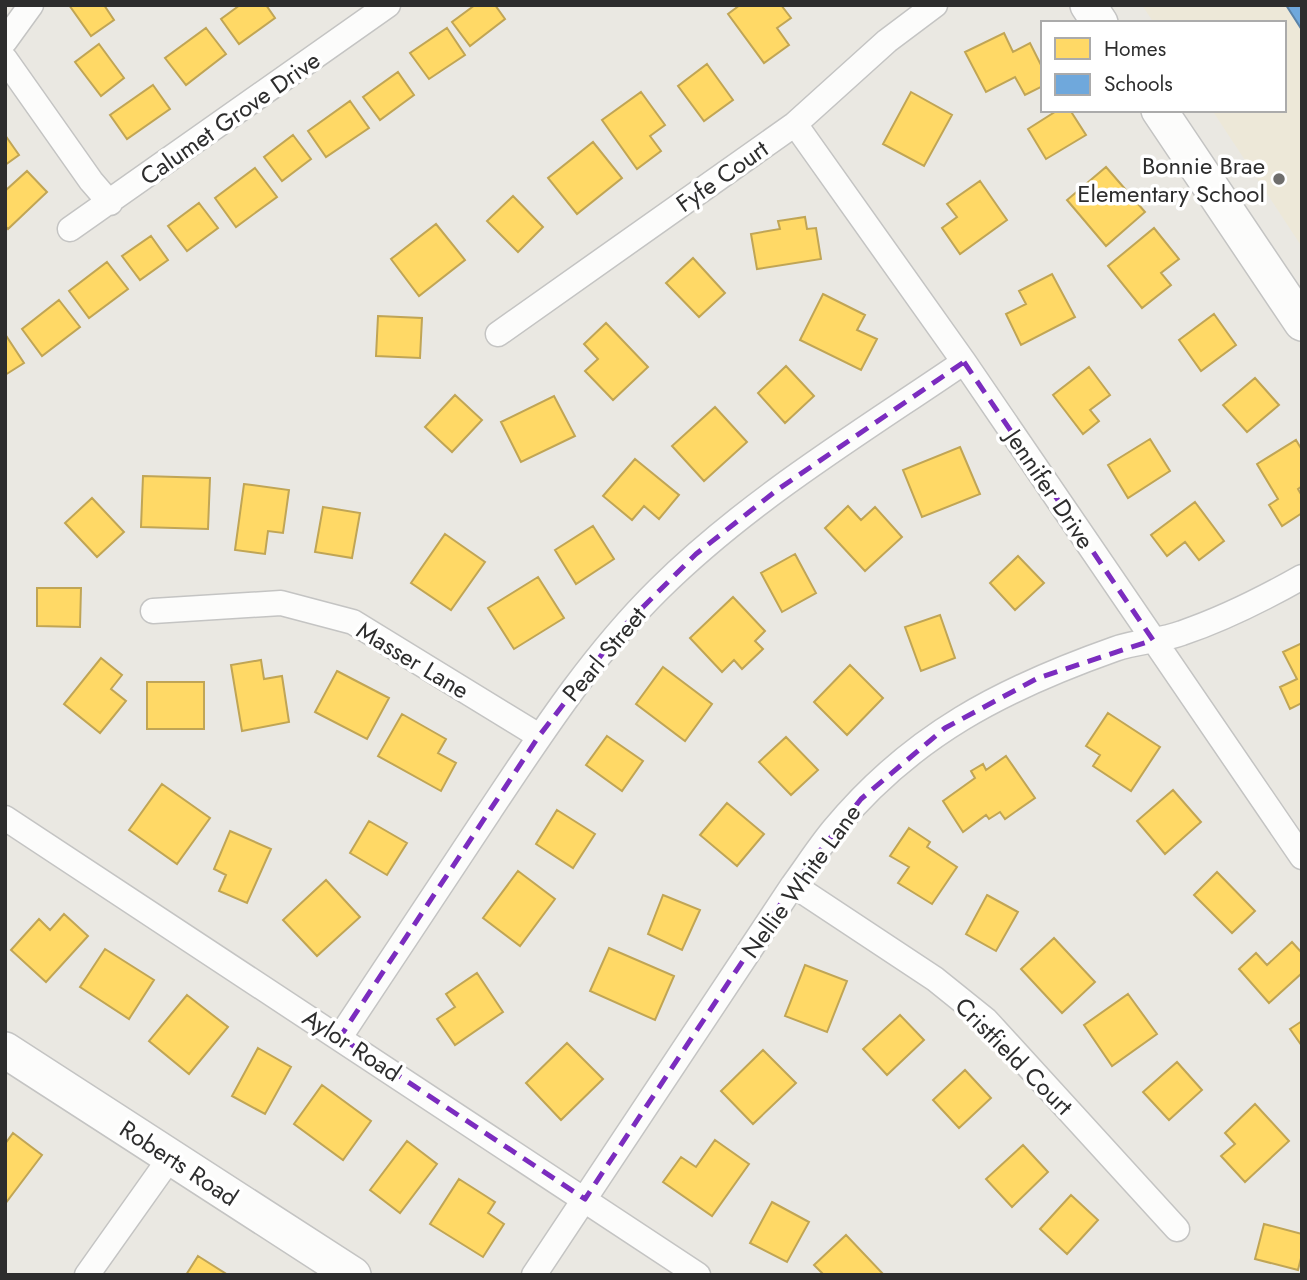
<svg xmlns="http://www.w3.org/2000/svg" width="1307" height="1280" font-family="Jost,sans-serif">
  <rect width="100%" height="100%" fill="#eae8e2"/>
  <path fill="#ede8d8" d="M1142 5H1302V247L1212 110H1284V23H1154Z"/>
  <path fill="#ffd966" stroke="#c0a555" stroke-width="2" d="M69 5H104L114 20 91 36Z
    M240 5H266L275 18 239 44 221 19Z
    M475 5H495L505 19 470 46 452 22Z
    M740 5H781L791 18 777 28 789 45 764 63 728 14Z
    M206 28 226 54 186 85 165 58Z
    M447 28 465 55 429 79 410 53Z
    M1004 33 1013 52 1030 43 1043 69V86L1025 95 1015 77 986 92 965 52Z
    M99 44 124 78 101 96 75 62Z
    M707 64 733 100 704 121 678 86Z
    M398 72 414 95 380 120 363 97Z
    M153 85 170 109 127 139 110 115Z
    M641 92 665 125 650 136 661 151 637 169 602 120Z
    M911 92 952 115 924 166 883 144Z
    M350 101 369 128 326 157 308 131Z
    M1058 110H1070L1086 135 1046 159 1028 129Z
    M5 135 19 155 5 165Z
    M293 135 311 159 282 181 264 157Z
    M593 142 622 178 577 214 548 178Z
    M1106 167 1145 212 1106 246 1067 200Z
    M255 168 277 197 236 227 215 198Z
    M27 171 47 192 8 229 5 226V191Z
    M980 181 1007 220 960 254 942 228 957 217 947 204Z
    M513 196 543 227 518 252 487 221Z
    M199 203 218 228 187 251 168 226Z
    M805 217 807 229 816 228 821 259 757 269 751 234 780 229 778 221Z
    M436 224 465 260 419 296 391 259Z
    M1154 228 1179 259 1161 273 1171 285 1142 308 1108 266Z
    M151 236 168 260 140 280 122 256Z
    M693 258 725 293 699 317 666 283Z
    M107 262 128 289 89 318 69 291Z
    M1052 274 1075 317 1021 345 1006 314 1026 304 1019 291Z
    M823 294 865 315 857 330 877 339 861 370 800 340Z
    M59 300 80 327 42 356 22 329Z
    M1214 314 1236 345 1201 371 1179 340Z
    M378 316 422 318 420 358 376 356Z
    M606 323 648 367 613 400 585 371 598 359 584 344Z
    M5 334 24 363 5 375Z
    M786 366 814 396 785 423 758 393Z
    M1089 367 1110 395 1090 410 1099 421 1083 434 1053 395Z
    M1255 378 1279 405 1247 432 1223 405Z
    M455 395 482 420 452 452 425 427Z
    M554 396 575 436 521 462 501 422Z
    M715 407 747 442 704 481 672 446Z
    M1150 439 1170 471 1128 498 1108 465Z
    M1296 440 1302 450V486L1298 489 1302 496V513L1282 526 1269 505 1278 499 1257 464Z
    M960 447 980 494 922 517 903 470Z
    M635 459 679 495 659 519 644 506 632 520 603 496Z
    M143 476 210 478 208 529 141 527Z
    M244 484 289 490 283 533 268 531 265 554 235 550Z
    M92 498 124 532 97 557 65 523Z
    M1195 502 1224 541 1199 560 1185 542 1167 556 1151 535Z
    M848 506 861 520 875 507 902 537 865 571 825 528Z
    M323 507 360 513 352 558 315 552Z
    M593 526 614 559 576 584 555 550Z
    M445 534 485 562 451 610 411 583Z
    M795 554 816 593 782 612 761 573Z
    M1018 556 1044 583 1015 610 990 583Z
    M538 577 564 618 514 649 488 608Z
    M37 588H81L80 627 37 626Z
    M733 597 765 631 755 641 763 649 742 669 734 660 722 672 690 638Z
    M940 615 955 658 921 671 905 627Z
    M1302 643V703L1290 709 1280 687 1297 679 1283 652Z
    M101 658 122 675 111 689 126 701 100 733 64 704Z
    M261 660 264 679 282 676 289 722 242 731 231 665Z
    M850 665 883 698 847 735 814 702Z
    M663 667 712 704 685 741 636 704Z
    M337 671 389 698 367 739 315 712Z
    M147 682H204V729H147Z
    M1108 713 1160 747 1131 791 1093 766 1100 755 1086 746Z
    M402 714 446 739 438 753 456 763 441 791 378 756Z
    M607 736 643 761 622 791 586 765Z
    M786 737 818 770 791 795 759 762Z
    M1006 756 1035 798 1005 819 1000 812 989 819 986 815 963 832 943 801 975 778 971 771 983 764 986 770Z
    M162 784 210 818 177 864 129 830Z
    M1173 790 1201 822 1165 854 1137 821Z
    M727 803 764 834 737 866 700 835Z
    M557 810 595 834 573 868 536 844Z
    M369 821 407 843 387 875 350 853Z
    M909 828 930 842 927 847 957 867 932 904 898 883 909 867 890 856Z
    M230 831 271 849 247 903 219 891 226 875 214 869Z
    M518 871 555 899 520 946 483 918Z
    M1217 872 1255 911 1232 933 1194 895Z
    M326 880 360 917 317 956 283 920Z
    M663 895 700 910 682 950 648 934Z
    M987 895 1018 912 996 951 966 934Z
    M64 914 88 936 46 982 11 950 39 919 50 930Z
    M1054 938 1095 982 1062 1013 1021 969Z
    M1292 942 1302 953V973L1269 1003 1239 969 1256 953 1267 965Z
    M609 948 674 976 655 1020 590 991Z
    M105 949 154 980 129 1019 80 987Z
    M805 965 847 981 827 1032 785 1016Z
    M477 973 503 1012 455 1045 437 1019 455 1007 446 994Z
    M1128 994 1157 1034 1112 1066 1084 1025Z
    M187 995 228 1027 189 1074 149 1041Z
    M900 1015 924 1040 887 1075 863 1049Z
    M1302 1021V1046L1290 1029Z
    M567 1043 603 1079 561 1120 526 1083Z
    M258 1048 291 1067 265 1114 232 1096Z
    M763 1050 796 1083 753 1124 721 1091Z
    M1177 1062 1202 1090 1169 1120 1143 1092Z
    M965 1070 991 1098 959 1128 933 1100Z
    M322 1085 371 1121 343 1160 294 1124Z
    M1255 1104 1289 1141 1245 1182 1221 1156 1235 1144 1225 1133Z
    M13 1133 42 1155 5 1204V1144Z
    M715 1140 749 1164 712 1216 663 1182 681 1157 696 1167Z
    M407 1141 437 1164 400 1213 370 1190Z
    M1023 1145 1048 1172 1012 1207 986 1179Z
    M459 1179 495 1202 488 1213 504 1224 483 1257 430 1224Z
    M1071 1195 1098 1220 1067 1254 1040 1229Z
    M772 1202 809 1222 787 1262 750 1243Z
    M1264 1224 1302 1234V1254L1298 1270 1255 1259Z
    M846 1235 884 1275H824L814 1265Z
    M198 1256 228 1275H186Z"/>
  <path fill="#6fa8dc" stroke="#5b83a8" stroke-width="2" d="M1286 5H1302V30Z"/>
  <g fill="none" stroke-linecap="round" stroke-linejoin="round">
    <g stroke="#c4c4c3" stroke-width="27">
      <path id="street" d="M5 41 31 5
        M5 59 91 181 110 203
        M795 124 964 362 1302 857
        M70 229 388 5
        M498 334 795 124 887 41 935 5
        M153 611 281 603 353 622 539 736
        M5 818 698 1275
        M793 885 935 979 986 1020 1177 1229
        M340 1037C390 962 439 887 489 812 541 734 592 655 659 589 749 500 860 433 964 362
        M87 1275 170 1158
        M534 1275 793 885C807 866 819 847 834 829 912 735 1002 689 1115 649 1137 641 1161 641 1182 633 1223 619 1265 598 1302 577"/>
    </g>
    <g stroke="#c4c4c3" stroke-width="38">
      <path id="secondary" d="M1088 5 1100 23
        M1159 110 1302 323
        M5 1050 353 1275"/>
    </g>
    <use href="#street" stroke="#fcfcfb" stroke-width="24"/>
    <use href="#secondary" stroke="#fcfcfb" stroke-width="35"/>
  </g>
  <path fill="none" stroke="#7b2cbf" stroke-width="5" stroke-dasharray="14 9" stroke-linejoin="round" d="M964 362 1153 640 1038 678 945 728 861 799 793 885 585 1199 340 1037 539 736 623 627 696 554 777 490Z"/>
  <circle fill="#6f6e6c" stroke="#fff" stroke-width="2.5" cx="1279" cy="179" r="7"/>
  <g text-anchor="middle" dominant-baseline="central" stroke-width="7" stroke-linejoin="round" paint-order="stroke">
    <g font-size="24" fill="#2d2d2d" stroke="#fff">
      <text transform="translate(230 118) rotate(-35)">Calumet Grove Drive</text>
      <text transform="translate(722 176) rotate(-35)">Fyfe Court</text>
      <text transform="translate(1050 489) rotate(56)">Jennifer Drive</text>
      <text transform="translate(604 654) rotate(-50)">Pearl Street</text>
      <text transform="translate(413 660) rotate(31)">Masser Lane</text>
      <text transform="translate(801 881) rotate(-54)">Nellie White Lane</text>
      <text transform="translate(352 1045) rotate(33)">Aylor Road</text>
      <text transform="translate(1014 1056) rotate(45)">Cristfield Court</text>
      <text transform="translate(179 1163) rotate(33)">Roberts Road</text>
    </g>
    <g font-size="24" fill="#2d2d2d" stroke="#fff" text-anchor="end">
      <text x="1265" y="165">Bonnie Brae<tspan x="1265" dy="28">Elementary School</tspan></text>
    </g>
  </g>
  <rect width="1307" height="1280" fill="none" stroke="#2d2d2d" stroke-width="14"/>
  <rect x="1041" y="21" width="245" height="91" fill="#ffffff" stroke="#ababab" stroke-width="2"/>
  <rect x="1055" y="38" width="35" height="21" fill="#ffd966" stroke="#ababab" stroke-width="2"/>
  <text x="1104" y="56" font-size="21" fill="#2d2d2d">Homes</text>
  <rect x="1055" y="74" width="35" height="21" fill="#6fa8dc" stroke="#ababab" stroke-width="2"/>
  <text x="1104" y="91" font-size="21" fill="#2d2d2d">Schools</text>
</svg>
